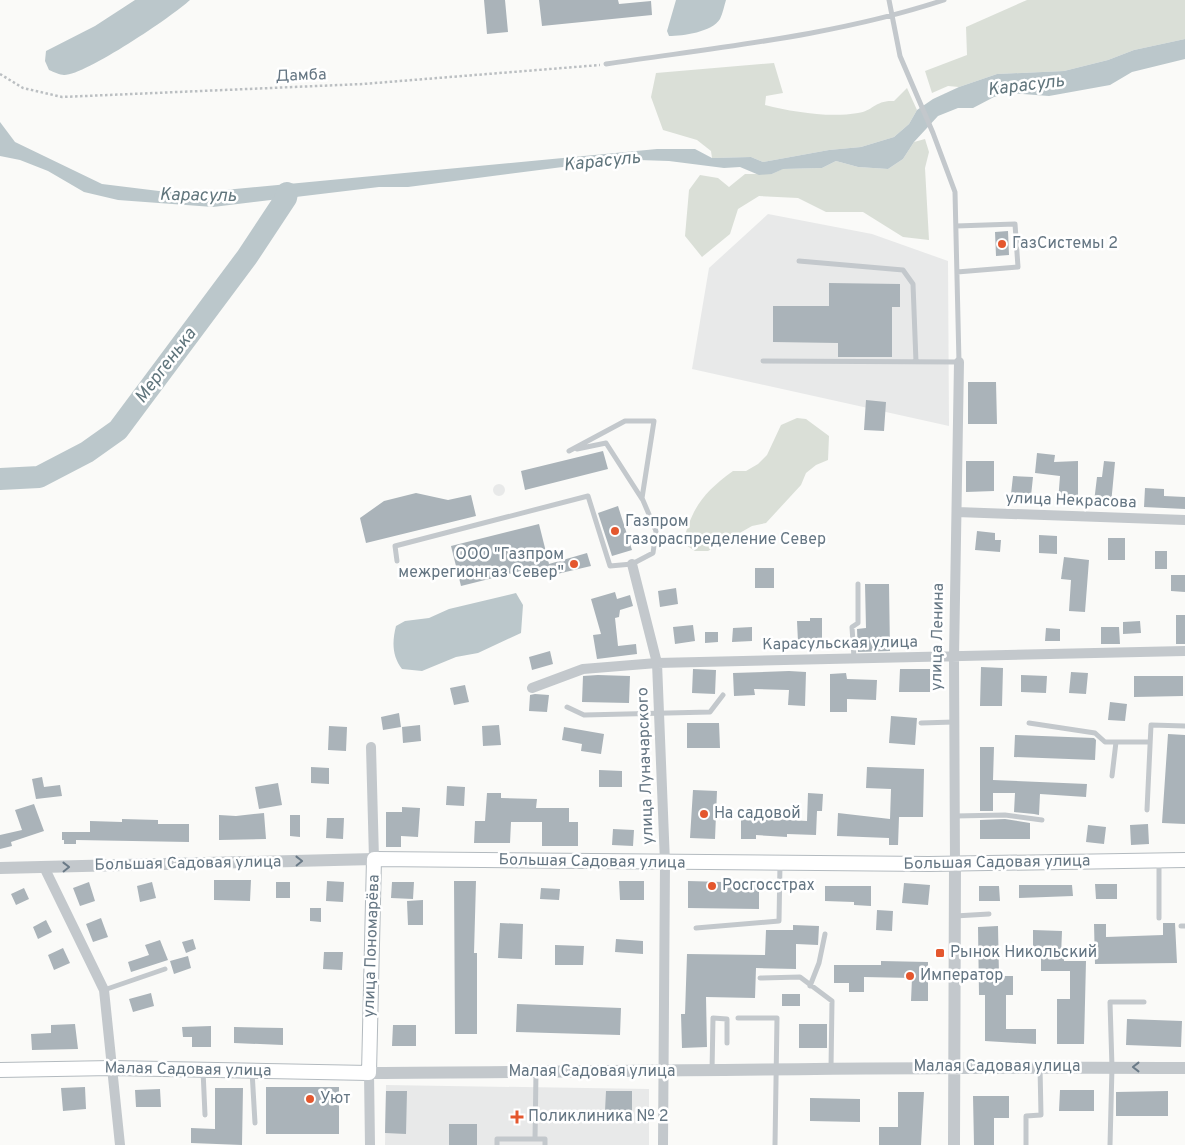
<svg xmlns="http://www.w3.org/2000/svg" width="1185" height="1145" font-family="Overpass,sans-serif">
  <rect width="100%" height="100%" fill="#fafaf8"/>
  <path fill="#e8e9e9" d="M768 214 872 234 948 261 949 426 692 369 709 268Z
    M493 490a6 6 0 1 1 12 0a6 6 0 1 1-12 0Z
    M386 1085 649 1089V1145H385Z"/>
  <path fill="#dadfd7" d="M1027 0H1185V39L1134 50 1108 60 1064 71 997 74 959 87 948 86 932 93 925 71 967 55 966 27Z
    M774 63 783 93 766 96 765 105C793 112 829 118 858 113 873 111 875 100 894 101L907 88 917 110 909 124 894 137 861 147 829 150 763 162 751 157 712 158 711 151 697 140 663 130 651 97 656 73Z
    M925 139 929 152 925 168 929 240 903 237 863 212H826L798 198 759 196 738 209 730 234 702 257 685 236 689 190 700 175 718 178 729 187 745 174H772L782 169 822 168 836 161 858 167 888 169 903 159 914 142Z
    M797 418 806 419 829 436 828 460 816 465 806 473 801 485 766 523 752 526 708 551H695L683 543C692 507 704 492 733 471H746L758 464 767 455 781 425Z"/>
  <path fill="#bbc7cb" d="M135 0H190C173 16 84 76 64 75 60 75 54 72 49 70L45 61 46 51 95 26Z
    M676 0H726C724 6 723 13 720 19 712 32 683 36 669 36L667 31Z
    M1185 39V59L1132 72 1110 85 1049 96 1010 93 994 97 973 108H958L938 116 914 142 903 159 888 169 858 167 836 161 822 168 783 169 772 174 759 175 740 167 724 168 669 161 639 160 594 163 408 187H379L213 207 118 200 84 192 48 171 20 160 0 156V122L15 142 102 184 167 192 214 191 657 149H695L712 158 751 157 763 162 829 150 861 147 894 137 909 124 917 110 933 99 959 87 997 74 1064 71 1108 60 1134 50Z
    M516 593 523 605 521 633 478 653 456 657 422 671 402 669C392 656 392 642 396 626L405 621 429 618 449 609Z"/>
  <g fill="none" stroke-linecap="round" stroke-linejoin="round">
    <path stroke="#bbc7cb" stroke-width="22" d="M0 479 39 477 87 452 118 430 247 257 286 198 287 193"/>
  </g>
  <path fill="#aab3b9" d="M484 0H505L508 32 487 34Z
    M539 0H618L619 4 651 1 652 15 542 26Z
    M1008 231 1009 255 996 256 995 232Z
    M829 283 900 284V307H892V357H838V343L773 342V306H829Z
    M968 382H996L997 424H968Z
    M866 400 886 402 884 431 864 430Z
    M603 451 608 469 525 490 521 471Z
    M1037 453 1055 455 1054 462 1078 461V504L1058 502 1060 476 1035 473Z
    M966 461H994V491L966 492Z
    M1104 461 1115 462 1111 504 1094 502 1097 477H1102Z
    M1013 476 1033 477 1031 496 1011 494Z
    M1145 488 1164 489V496L1185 497V509L1144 507Z
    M416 493 448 500 471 495 476 516 366 543 360 518 384 501Z
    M618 506 632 550 612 556 598 513Z
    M539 524 549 564 587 553 591 566 540 578 537 567 461 586 451 546Z
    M977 531 995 533V540H1001L1000 552 975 550Z
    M1039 535 1057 536V554L1039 553Z
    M1108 538H1125V560H1108Z
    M1155 551H1167V569H1155Z
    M1064 557 1089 560 1085 612 1069 611 1071 580 1061 579Z
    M755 568H774V588H755Z
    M1171 575H1185V592L1171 591Z
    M865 584H889L890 651 858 652 857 629 866 628Z
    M676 588 678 604 660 607 658 591Z
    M615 592 617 599 630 595 633 606 620 610 619 617 615 618 618 646 636 644 637 654 597 659 593 635 601 634 591 599Z
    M1176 615H1185V644H1176Z
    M810 618H822V642H798L797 621H810Z
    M1140 621 1141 633 1123 634V622Z
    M693 625 695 641 675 644 673 627Z
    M752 627V641L732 642 733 628Z
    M1101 627H1119L1120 644H1101Z
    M1046 628 1060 629V641H1045Z
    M705 632H718V642L705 643Z
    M550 651 553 664 532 670 529 657Z
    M981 667 1003 668 1002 706H980Z
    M693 669 716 670 715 694 692 693Z
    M900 669H930V692H899Z
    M789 671 806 672 805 706 788 705 789 690 754 689 755 695 734 696 733 673Z
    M1071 672 1088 673 1086 694 1069 693Z
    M846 673 847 679 877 680 876 700 847 699V712H830V674Z
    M598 675 630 676 629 703 582 702 583 676Z
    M1021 675 1047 676 1046 693 1021 692Z
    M1134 676H1183V696L1134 697Z
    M465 685 469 702 454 705 450 688Z
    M535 694 549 695 547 712 529 711 530 695Z
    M1110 702 1127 704 1125 721 1108 720Z
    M399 713 401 727 383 730 381 717Z
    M891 716 917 718 915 745 889 743Z
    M687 723H719L720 748H687Z
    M420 725 421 741 403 743 402 727Z
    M499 725 501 745 483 746 482 726Z
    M329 726 347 727 346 751 328 750Z
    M564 727 604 734 601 754 581 751 582 744 562 740Z
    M1168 734 1185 735V824L1162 823Z
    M1015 735 1094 738 1096 740 1095 760 1014 757Z
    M980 747H994L993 780 1087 784 1086 797 1040 794 1039 815 1034 814 1014 812 1015 793H993V811H980Z
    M311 767 329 768V784L311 783Z
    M867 767 924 769 923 817H899L898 845H889V838L837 836 838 813 890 819 891 789 866 788Z
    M599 770 622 771V787H599Z
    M42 777 44 787 60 785 62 796 36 799 32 779Z
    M278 783 282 805 259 809 255 787Z
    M447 786 465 787 464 806 446 805Z
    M693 790 717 791 715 839 690 838Z
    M487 793H501V798L537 799 536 808H569V822H578V846H542V822H511L510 843H474L475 821H485Z
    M808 793 823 794 822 811H817L816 835 787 834V837L756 835V839H741V817L807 821Z
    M34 804 44 831 11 842 12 846 0 849V835L22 830 15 810Z
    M402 807 420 808 418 837 401 836V847H386V812H402Z
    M264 813 266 839 219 840V815L236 816Z
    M290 815H300V837L290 836Z
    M327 818H344L343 839 326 838Z
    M122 819 158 820V824H189V842L76 840V844H64V840H62V832H90V821L122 822Z
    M1005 819 1030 823V839H980V820Z
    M1148 824 1149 844 1131 845 1130 825Z
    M1088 825 1106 827 1104 844 1086 842Z
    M613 829 634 830 633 846 612 845Z
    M214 880H251L250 901 214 900Z
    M327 881 344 882 343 902 326 901Z
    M454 881H476L474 953H477V1034H455Z
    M619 881H644V900H620Z
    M688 881 759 883V909L688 908Z
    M89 882 95 901 80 906 73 888Z
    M152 882 156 898 140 902 137 886Z
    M276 882H290V898H276Z
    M392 882H414L413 899 391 898Z
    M904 883 930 885 928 905 902 903Z
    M1095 884H1117V899H1096Z
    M1019 885H1072L1073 896 1019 898Z
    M825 886H871V906L854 905V902L825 901Z
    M979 886H999L1000 901H979Z
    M24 888 29 899 16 905 11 894Z
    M541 888 560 889 559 900 540 899Z
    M423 900V925H408L407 901Z
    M310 908H321V922L310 921Z
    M877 910 893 911 892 931 876 930Z
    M101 918 108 937 93 942 86 924Z
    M46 920 52 932 38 939 33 927Z
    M500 923 523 924 522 959 498 958Z
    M1163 923H1175L1177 963 1095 964 1094 924H1106V937L1163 935Z
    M793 925 819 926 818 945 796 944V969L756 968 755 998 706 997 707 1047 682 1048 681 1014H685L687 954 765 955 766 930H793Z
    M998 926 999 976H1013V995H1006V1029H1036V1044L985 1041V995H979L978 927Z
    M1033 930 1062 931 1061 956H1064V961H1086L1084 1044H1057V999H1070V971H1041V950H1033Z
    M193 939 196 949 186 953 182 942Z
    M616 939 643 941V954L615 952Z
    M160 940 168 960 131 972 128 962 149 955 145 945Z
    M555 945 584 946 583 965H555Z
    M63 948 70 963 54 970 48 955Z
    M324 952H343L342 970 323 969Z
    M188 956 191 968 174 974 170 961Z
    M881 961 928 962V1001H911L912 978 864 977V992H849V983H834V965H881Z
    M151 993 154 1006 133 1012 129 999Z
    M782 994H800V1006H782Z
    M517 1004 621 1008 620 1035 516 1032Z
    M1127 1019 1182 1021 1181 1047 1126 1045Z
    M75 1024 78 1049 32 1050 31 1034 51 1033V1025Z
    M799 1024H827V1048H799Z
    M393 1025H416V1046H392Z
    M211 1026V1047H192V1037H183L182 1027Z
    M234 1027 283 1028V1045L234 1043Z
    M85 1087 86 1109 63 1111 61 1088Z
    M266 1087H339V1134H266Z
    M215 1088H243L242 1145 191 1143V1128L215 1129Z
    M160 1089 161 1107H136L135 1090Z
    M1060 1090H1094V1111H1059Z
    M386 1091H407L406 1134 385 1133Z
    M606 1091H632V1111H605Z
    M1168 1091V1116H1116V1092Z
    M898 1092H924L921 1145H879V1127H898Z
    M973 1096H1009V1118H994V1145H974Z
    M810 1098 860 1099V1122L810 1121Z
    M449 1124H477V1145H449Z"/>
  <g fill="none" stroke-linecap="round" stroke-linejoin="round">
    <g stroke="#b3babf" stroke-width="16">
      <path id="secondary" d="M0 1070 112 1068 369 1073 374 859 929 864 1185 860"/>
    </g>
    <path stroke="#bbbfc2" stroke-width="2.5" stroke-dasharray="2.5 2.5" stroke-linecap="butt" d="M0 74 23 88 62 97 363 84 600 65"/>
    <path stroke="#c3c8cc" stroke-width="5" d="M606 64C719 47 835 36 944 0
      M956 226 1015 224 1018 267 957 272
      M799 261 903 270 913 284 916 362
      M763 361 959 362 955 192 933 133 900 56 889 0
      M577 449 606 443 642 499
      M397 561 395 546 588 496 610 566 632 564 653 553 656 531 642 498 654 421H625L569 451
      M854 658 852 627 858 623V584
      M567 707 584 715 710 712 723 695
      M921 723 954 722
      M1029 723 1095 733 1105 742H1150
      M1112 776 1116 742
      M1147 810 1151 725 1185 726
      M955 816 1005 815 1042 820
      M955 916 989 914
      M1159 918V861
      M1181 926H1185
      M696 928 779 921 780 864
      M760 978 800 977 832 1001 831 1068
      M810 986 819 963 825 934
      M104 990 165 969
      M738 1018H777L775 1145
      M203 1070 205 1115
      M252 1071 255 1123
      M712 1071 713 1018 727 1019V1043
      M535 1139H545V1145
      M497 1145V1139H535L536 1072
      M1026 1145V1116L1041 1115 1040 1067
      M1110 1145 1112 1067 1110 1002H1144"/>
    <path stroke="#c3c8cc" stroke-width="10" d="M957 512 1185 520
      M632 564 657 663 1185 651
      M532 688 583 669 657 663 665 863 663 1145
      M371 747 374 859
      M955 864 954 657 959 362
      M44 867 104 990 120 1145
      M369 1073 370 1145"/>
    <path stroke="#c3c8cc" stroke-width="12" d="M0 868 374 859
      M369 1073C641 1072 913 1066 1185 1068
      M954 1145 955 864"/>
    <use href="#secondary" stroke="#fff" stroke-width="14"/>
  </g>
  <defs><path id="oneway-chevron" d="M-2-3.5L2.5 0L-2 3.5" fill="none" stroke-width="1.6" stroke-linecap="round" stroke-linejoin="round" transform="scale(1.25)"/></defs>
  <g stroke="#6a7a87">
    <use href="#oneway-chevron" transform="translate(299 861) rotate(-1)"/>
    <use href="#oneway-chevron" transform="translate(66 867) rotate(-1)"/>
    <use href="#oneway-chevron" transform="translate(1136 1067) rotate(-180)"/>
  </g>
  <g fill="#e4572e" stroke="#fff" stroke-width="2">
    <circle cx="1002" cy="244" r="5"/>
    <circle cx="615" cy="531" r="5"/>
    <circle cx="574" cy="564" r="5"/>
    <circle cx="704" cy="814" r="5"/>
    <circle cx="712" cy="886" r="5"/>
    <rect x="935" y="948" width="10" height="10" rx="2.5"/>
    <circle cx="910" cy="976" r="5"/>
    <circle cx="310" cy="1099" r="5"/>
    <path d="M514.5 1109.5h5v5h5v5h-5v5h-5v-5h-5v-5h5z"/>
  </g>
  <g text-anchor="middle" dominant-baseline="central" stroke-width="5" stroke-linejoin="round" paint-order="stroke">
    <g font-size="16" fill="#657683" stroke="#fff">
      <text transform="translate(301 76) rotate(-2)">Дамба</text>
      <text transform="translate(1071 501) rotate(2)">улица Некрасова</text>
      <text transform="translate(938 637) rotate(-89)">улица Ленина</text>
      <text transform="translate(840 644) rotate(-1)">Карасульская улица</text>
      <text transform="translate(646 766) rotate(-92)">улица Луначарского</text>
      <text transform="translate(592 862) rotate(1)">Большая Садовая улица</text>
      <text transform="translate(997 863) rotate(-1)">Большая Садовая улица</text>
      <text transform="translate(188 864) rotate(-1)">Большая Садовая улица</text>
      <text transform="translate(372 946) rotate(-88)">улица Пономарёва</text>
      <text x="997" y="1067">Малая Садовая улица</text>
      <text transform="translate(188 1070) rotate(1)">Малая Садовая улица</text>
      <text x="592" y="1072">Малая Садовая улица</text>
    </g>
    <g font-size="16" fill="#657683" stroke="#fff" text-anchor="start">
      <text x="1012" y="244">ГазСистемы 2</text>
      <text x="625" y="522">Газпром<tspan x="625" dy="18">газораспределение Север</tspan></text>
      <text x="564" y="555" text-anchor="end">ООО "Газпром<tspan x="564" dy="18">межрегионгаз Север"</tspan></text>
      <text x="714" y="814">На садовой</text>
      <text x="722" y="886">Росгосстрах</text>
      <text x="950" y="953">Рынок Никольский</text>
      <text x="920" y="976">Император</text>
      <text x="320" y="1099">Уют</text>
      <text x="528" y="1117">Поликлиника № 2</text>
    </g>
    <g font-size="18" font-style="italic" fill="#60757c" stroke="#fff">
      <text transform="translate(1026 86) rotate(-7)">Карасуль</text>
      <text transform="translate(602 162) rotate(-6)">Карасуль</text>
      <text transform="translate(198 196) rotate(1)">Карасуль</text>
      <text transform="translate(166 366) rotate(-53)">Мергенька</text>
    </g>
  </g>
</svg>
